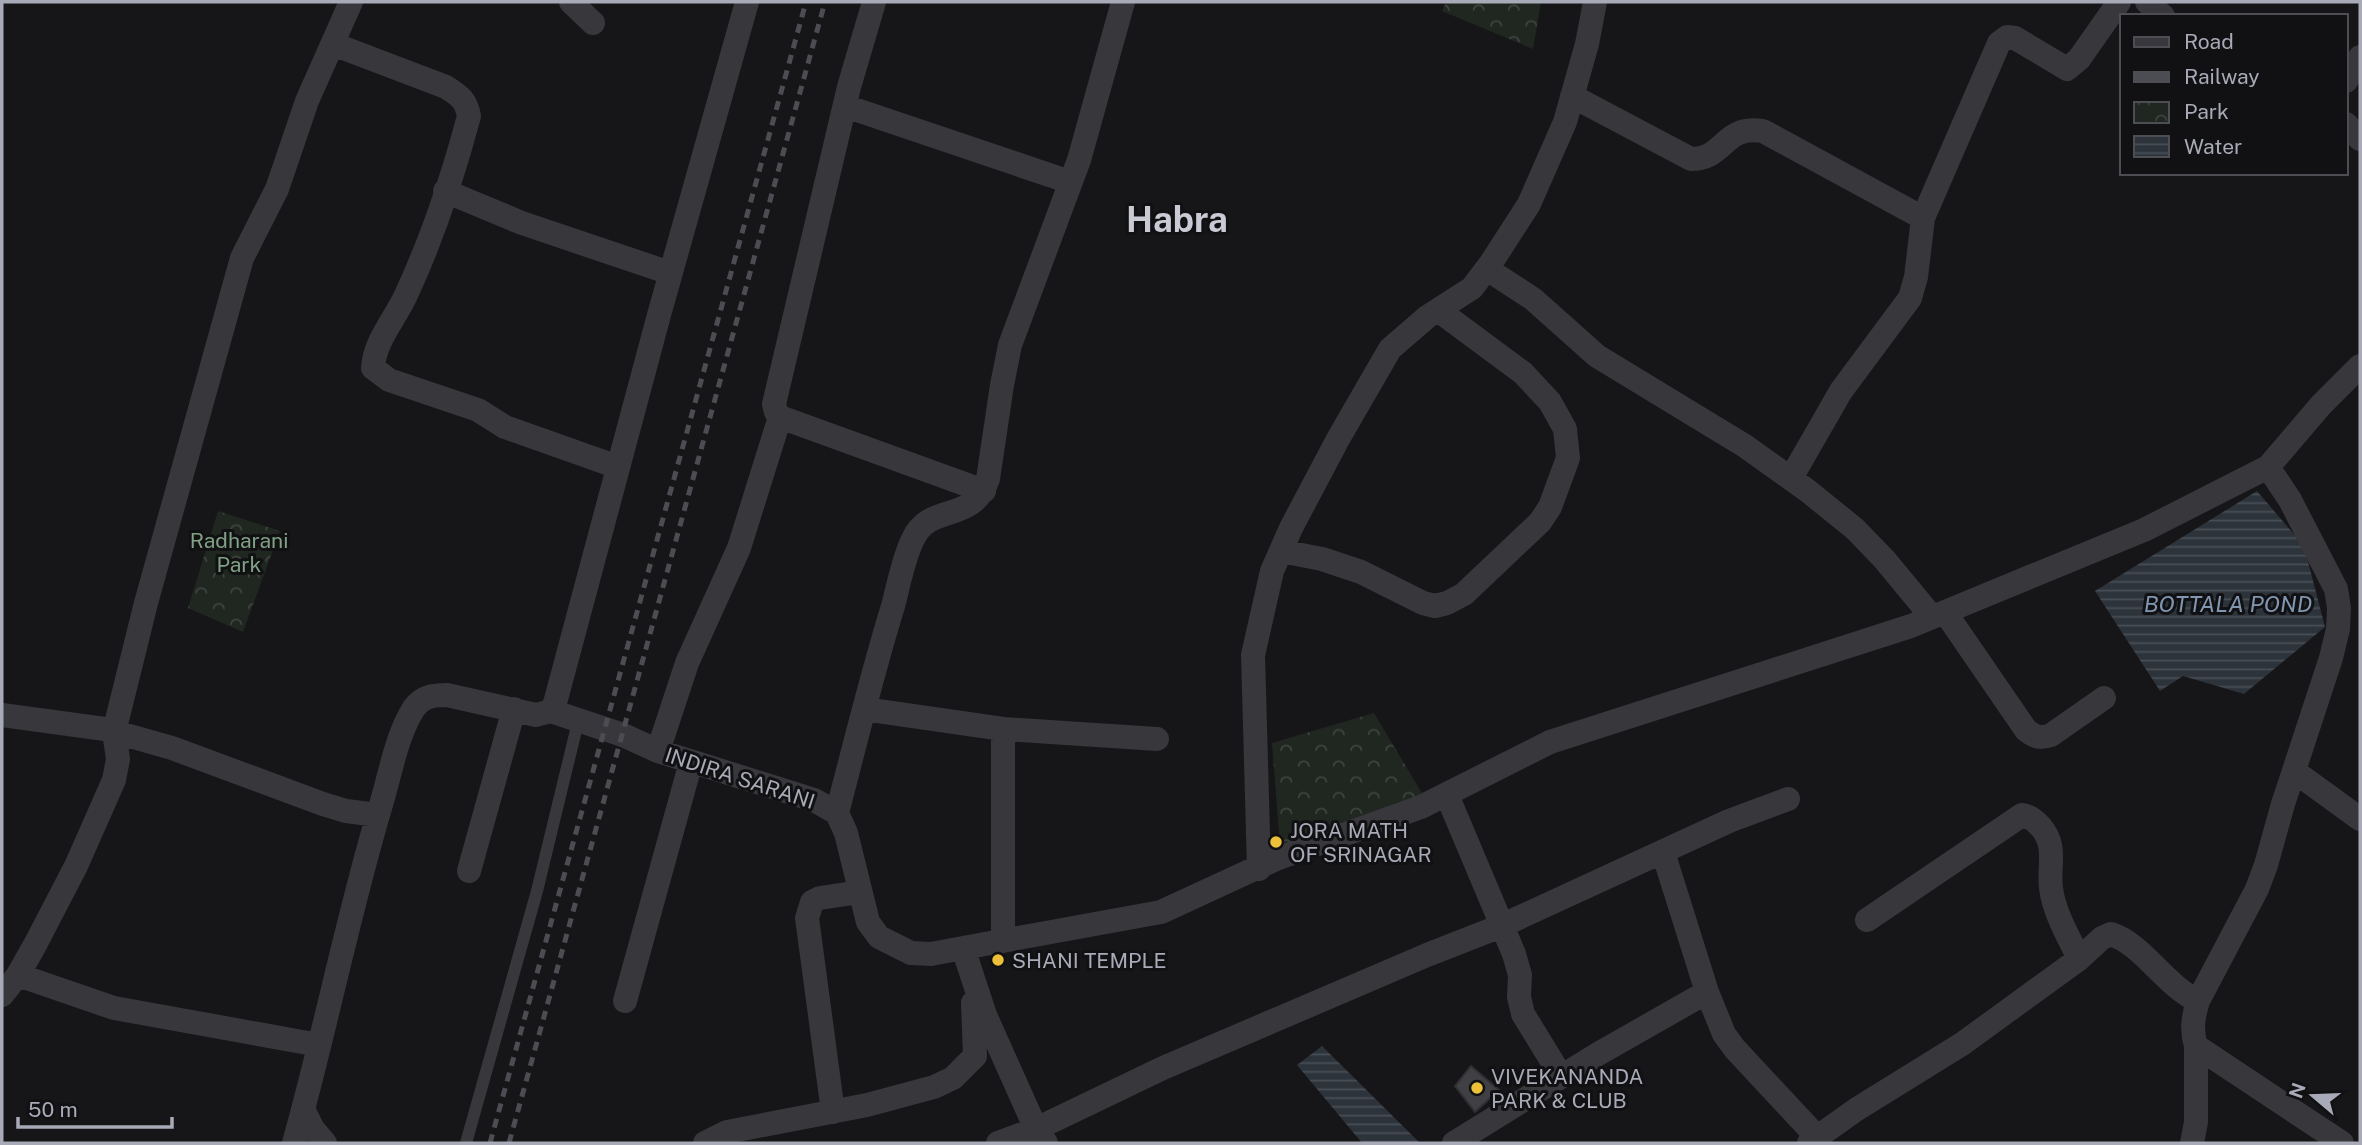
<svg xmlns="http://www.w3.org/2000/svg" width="2362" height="1145" font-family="'Public Sans',sans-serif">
  <defs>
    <pattern id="park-crowns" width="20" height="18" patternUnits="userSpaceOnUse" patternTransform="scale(1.75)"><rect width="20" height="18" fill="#202721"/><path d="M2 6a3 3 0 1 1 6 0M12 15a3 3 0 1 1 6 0" fill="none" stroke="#3e443f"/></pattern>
    <pattern id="water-rules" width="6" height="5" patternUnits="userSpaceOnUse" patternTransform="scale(1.75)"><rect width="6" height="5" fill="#2c333b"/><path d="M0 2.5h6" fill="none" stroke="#484e55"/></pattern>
  </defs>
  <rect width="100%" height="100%" fill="#161517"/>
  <path fill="url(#park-crowns)" d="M1446 2H1541L1533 49 1442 11Z
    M218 511 280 531 243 632 188 608Z
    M1374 713 1426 800 1280 846 1272 743Z"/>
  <path fill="url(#water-rules)" d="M2257 491 2304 546 2325 627 2244 694 2183 676 2160 691 2095 591Z
    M1322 1046 1420 1143H1362L1297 1065Z"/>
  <path fill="#404044" stroke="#302f33" stroke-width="2" d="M1471 1066 1499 1090 1475 1112 1455 1086Z"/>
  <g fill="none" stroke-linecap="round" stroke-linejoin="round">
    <path stroke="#37373c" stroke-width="12" d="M466 1143 537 891 578 722"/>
    <path stroke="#37373c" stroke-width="24" d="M571 2 593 23
      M874 2 849 87 774 404 776 412 780 417 984 491
      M2147 2 2163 16
      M333 44 446 87C460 96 466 100 469 116 453 176 432 239 406 295 395 319 374 342 373 368L389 380 478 410 505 427 618 467
      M2346 81 2360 57
      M1572 96 1691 159C1726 159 1722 125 1763 131L1923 218
      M845 106 1070 182
      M2346 124 2360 139
      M445 191 522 223 670 273
      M1487 269 1533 299 1597 356 1745 446 1808 491 1855 529 1884 559 1932 617
      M2268 467 2321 405 2360 366
      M1791 478 1841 391 1910 298 1916 277 1923 218 1999 43 2007 37 2015 38 2067 69 2079 59 2119 2
      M1281 551 1322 559 1361 572 1423 603 1435 606 1447 603 1464 594 1540 522 1550 507 1568 458 1565 429 1550 402 1523 373 1438 310
      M1945 612 2026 730C2035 737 2040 739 2051 735L2104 698
      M864 709 1003 729 1157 739
      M551 711 623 735 658 751 814 800 837 813 846 833 868 922 879 937 911 953 931 954 963 948 985 1015 1036 1129 1046 1143
      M2 715 105 729 172 748 323 804 346 811 378 815
      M658 751 687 663 739 548 780 417
      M2294 771 2360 819
      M1447 795 1514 954 1520 975 1519 997 1523 1014 1561 1076
      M837 813C855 744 872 674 893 606 899 584 903 559 913 539 930 502 972 525 988 479L1002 385 1010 345 1079 160 1123 2
      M1663 852 1707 992 1724 1034 1735 1049 1817 1137
      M1259 869 1253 655 1272 571 1291 528 1338 439 1390 349 1427 317 1472 288 1491 263 1529 204 1565 122 1587 44 1595 2
      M469 871 514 709
      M1867 920 2022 815C2031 817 2034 820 2040 826 2058 846 2048 865 2051 888 2054 913 2069 937 2079 959
      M1003 941V729
      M963 948 1161 912 1276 859 1421 807 1550 742 1911 626 2144 530 2268 467 2290 500 2336 589 2339 608 2338 629 2331 658 2283 804 2266 865 2257 889 2198 1001C2193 1017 2191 1030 2196 1046V1122L2192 1143
      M18 975 114 1008 319 1045
      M2 995 18 975 36 943 76 866 114 780 118 759 114 732 146 603 242 258 277 189 307 101 351 2
      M625 1001 691 762
      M2196 1046 2342 1143
      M303 1109 313 1129 325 1143
      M833 1112 807 918 812 902 820 898 860 892
      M294 1143C325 1032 347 919 380 808 390 776 396 736 414 708 423 696 434 695 447 695L536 715 551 711 555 703 659 315 747 2
      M705 1143 727 1132 867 1105 934 1087 953 1078 975 1056 973 1003
      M998 1143 1036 1129 1163 1068 1427 955 1501 926 1729 821 1788 799
      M1454 1143 1598 1054 1707 992
      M1809 1143 1857 1109 1962 1044 2079 959 2102 938 2111 934C2144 945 2163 984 2198 1001"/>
    <path stroke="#4c4d53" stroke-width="5" stroke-dasharray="9 7" stroke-linecap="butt" d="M490 1143 806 2
      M509 1143 825 2"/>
  </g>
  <g fill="#ecc039" stroke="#111012" stroke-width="2.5">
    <circle cx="1276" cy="842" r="7"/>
    <circle cx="998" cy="960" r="7"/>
    <circle cx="1477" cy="1088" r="7"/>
  </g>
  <g text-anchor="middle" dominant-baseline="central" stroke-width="6" stroke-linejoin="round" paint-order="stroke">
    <g font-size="21" fill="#7fa185" stroke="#111012">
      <text x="239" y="540">Radharani<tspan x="239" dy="24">Park</tspan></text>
    </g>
    <g font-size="21" fill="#a8abb7" stroke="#111012">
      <text transform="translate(740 778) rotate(18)">INDIRA SARANI</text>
    </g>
    <g font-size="21" fill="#a8abb7" stroke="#111012" text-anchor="start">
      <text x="1290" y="830">JORA MATH<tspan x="1290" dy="24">OF SRINAGAR</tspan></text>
      <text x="1012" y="960">SHANI TEMPLE</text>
      <text x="1491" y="1076">VIVEKANANDA<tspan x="1491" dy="24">PARK &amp; CLUB</tspan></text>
    </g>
    <g font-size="23" font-style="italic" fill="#8096b1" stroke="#111012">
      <text x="2228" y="603">BOTTALA POND</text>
    </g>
    <g font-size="35" font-weight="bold" fill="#c9cad3" stroke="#111012">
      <text x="1177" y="219">Habra</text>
    </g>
  </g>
  <rect width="2362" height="1145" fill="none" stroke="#a8abb7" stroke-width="7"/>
  <rect x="2120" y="14" width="228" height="161" fill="#111012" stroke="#4d4e54" stroke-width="2"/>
  <rect x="2134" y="37" width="35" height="10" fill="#37373c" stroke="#4d4e54" stroke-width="2"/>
  <text x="2184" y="49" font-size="21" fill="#a8abb7">Road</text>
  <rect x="2134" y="72" width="35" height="10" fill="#4c4d53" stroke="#4d4e54" stroke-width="2"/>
  <text x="2184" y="84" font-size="21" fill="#a8abb7">Railway</text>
  <rect x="2134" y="102" width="35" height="21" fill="url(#park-crowns)" stroke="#4d4e54" stroke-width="2"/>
  <text x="2184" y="119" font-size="21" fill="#a8abb7">Park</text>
  <rect x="2134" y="136" width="35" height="21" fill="url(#water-rules)" stroke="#4d4e54" stroke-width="2"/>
  <text x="2184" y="154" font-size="21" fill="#a8abb7">Water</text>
  <g transform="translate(2313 1096) rotate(289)" stroke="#111012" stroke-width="5" paint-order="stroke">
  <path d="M0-5L12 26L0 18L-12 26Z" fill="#a8abb7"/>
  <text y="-10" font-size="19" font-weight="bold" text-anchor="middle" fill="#a8abb7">N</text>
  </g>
  <path d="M18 1117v10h154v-10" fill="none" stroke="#a8abb7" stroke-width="3.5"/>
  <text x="28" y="1117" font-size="21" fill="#a8abb7" stroke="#111012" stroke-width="5" paint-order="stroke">50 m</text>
</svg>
